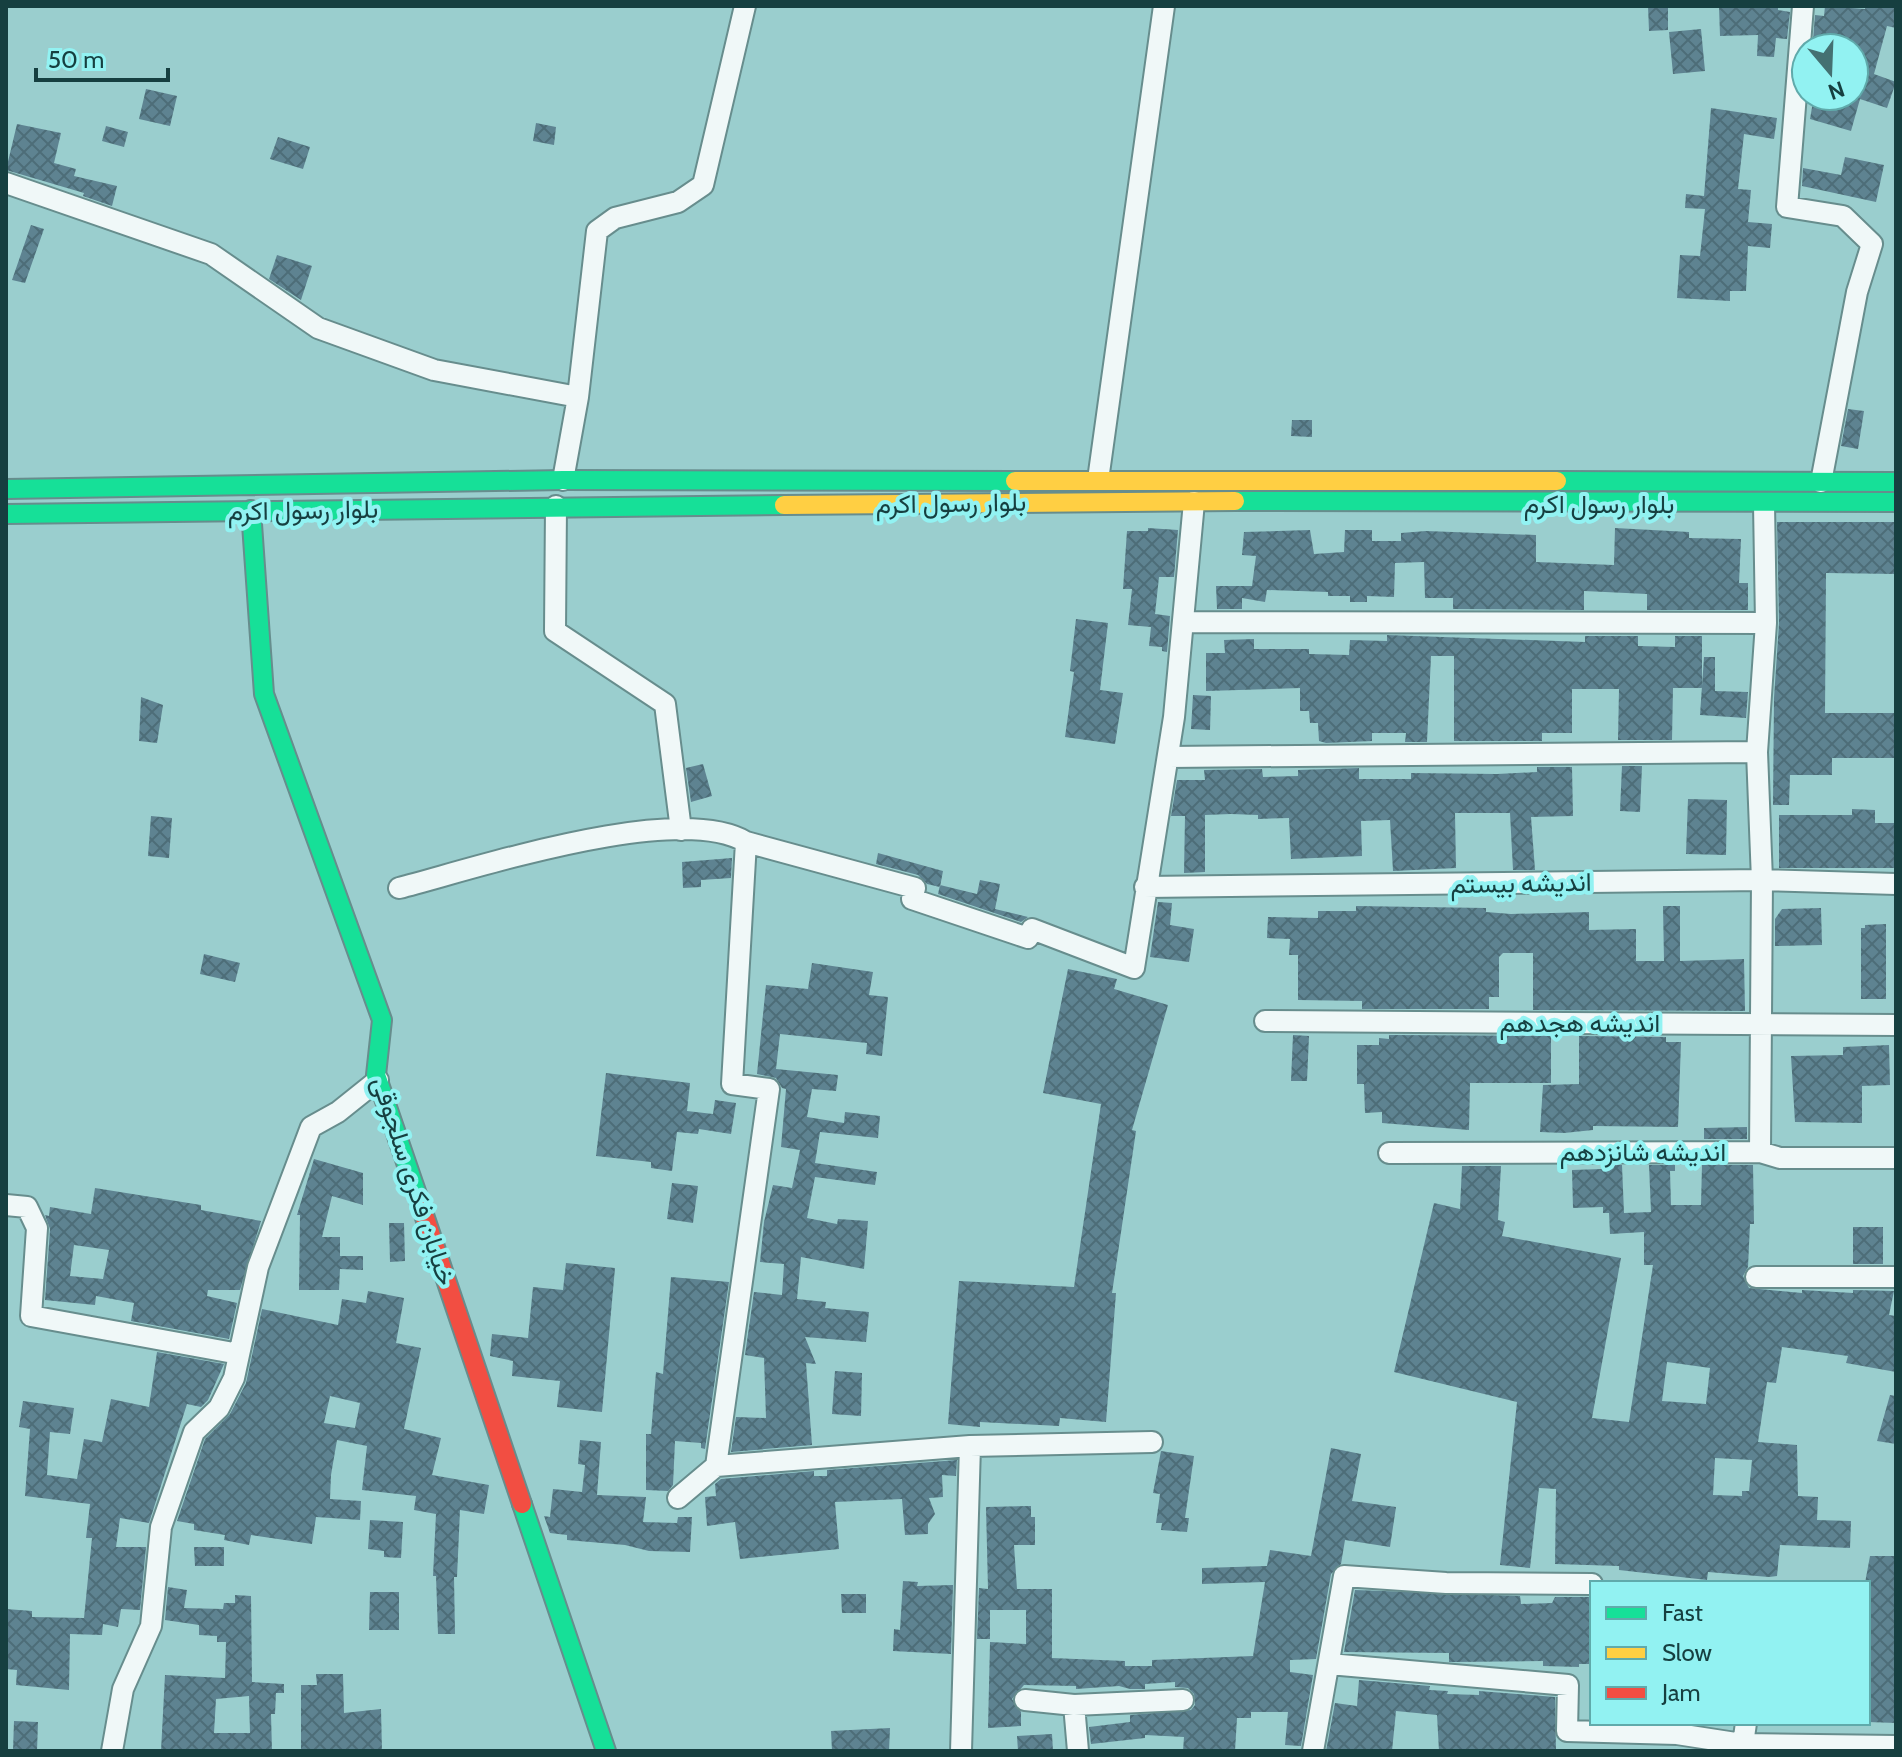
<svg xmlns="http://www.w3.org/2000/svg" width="1902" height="1757" font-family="Cabin,Vazirmatn,sans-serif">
  <defs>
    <pattern id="building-cross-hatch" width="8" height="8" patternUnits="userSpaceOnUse" patternTransform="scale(2)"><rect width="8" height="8" fill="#5e8391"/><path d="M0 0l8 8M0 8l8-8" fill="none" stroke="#4d6d78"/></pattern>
  </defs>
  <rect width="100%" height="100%" fill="#9acece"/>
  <path fill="url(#building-cross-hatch)" fill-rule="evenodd" d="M1648 6H1668V30L1649 31Z
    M1719 6H1778V10L1790 12 1787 39 1776 38 1774 57 1757 56 1758 35 1720 36Z
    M1825 6 1865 9 1866 6H1896V28L1887 26 1874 74 1896 82 1887 108 1860 99 1851 131 1810 119 1814 96H1854L1864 58 1854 56V48H1818L1819 42 1813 41 1815 15 1824 16Z
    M1701 29 1705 71 1673 74 1669 32Z
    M146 89 177 96 170 126 139 119Z
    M1711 108 1777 118 1774 139 1744 134 1738 189 1751 190 1748 222 1772 224 1770 248 1748 246 1746 291H1730V301L1677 298 1680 255 1700 256 1705 209 1685 208 1686 194 1704 196Z
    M536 123 556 127 554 145 533 141Z
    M17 124 61 133 54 163 76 169 74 176 117 186 112 206 83 196 84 193 6 170Z
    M106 126 128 132 124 147 102 141Z
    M278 137 310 147 303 169 270 159Z
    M1845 157 1884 165 1876 202 1802 186 1803 168 1841 175Z
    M31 225 44 229 25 283 12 280Z
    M277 255 312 266 301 300 269 279Z
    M1848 409 1864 411 1858 449 1841 446Z
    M1292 420H1312V437L1291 436Z
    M1777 522H1896V574L1826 573 1825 713H1896V758H1832V775H1790L1789 805H1773L1774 698 1779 623Z
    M1148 528 1178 530 1174 577H1159L1155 614 1170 616 1167 652 1162 651V647L1149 646 1151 627 1128 625 1132 589H1123L1127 531H1148Z
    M1615 528 1689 532V538L1741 539 1739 583H1748V610H1647V594L1584 591V610L1453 609V598H1425L1424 562 1395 563 1394 597 1367 596V602H1350V596H1328V592L1267 590 1265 602 1242 598V609H1217L1216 586H1252L1256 556 1242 555 1244 532 1310 530 1314 554 1344 552 1345 530H1372V541H1401V533L1426 531 1536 535V562L1614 565Z
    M1076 619 1108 623 1100 690 1123 693 1115 744 1065 737 1074 672 1070 671Z
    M1387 635 1585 642V636H1638V646L1675 647V636H1702V688H1673L1672 740H1618L1619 689H1572V733H1542V741H1454V656H1431L1427 742H1405L1406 733H1372V741L1326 743 1319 741 1318 723H1310L1309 711H1300V688L1206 691V653H1225L1224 640 1254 639V649H1309V654L1349 655 1350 640 1387 641Z
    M1704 657H1715V691L1748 692 1746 718 1700 715Z
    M1193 695 1211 696 1210 730 1191 729Z
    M141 697 163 705 157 743 139 741Z
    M703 764 712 796 691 802 686 768Z
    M1622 766H1642L1640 812 1620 811Z
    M1537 767H1572L1573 816 1531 817 1535 870H1513L1510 813H1455L1456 868 1393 871 1390 820 1361 821 1362 856 1291 859 1289 818 1258 819V815L1231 814 1205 815V872L1184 873 1185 816H1171L1177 780H1205L1204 770 1262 769 1263 777 1298 776V770L1359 768V779H1411V773L1497 774 1537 772Z
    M1688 799 1727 800 1726 855 1686 854Z
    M1852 809 1875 810V823H1896V868H1779V815H1852Z
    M151 816 172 818 169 858 148 856Z
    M878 853 943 871 940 887 927 884 918 875 876 864Z
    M732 858 731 878 701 880V887L683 888 682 862Z
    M980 880 1000 884 995 909 1028 917 1021 922 938 894 940 885 977 894Z
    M1158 902 1172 903 1170 925 1194 929 1189 962 1150 957Z
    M1356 906 1486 908V912L1511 914 1589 912V930L1636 929V961H1664L1663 906H1680V961L1744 959 1745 1011 1533 1010V953H1503L1499 957V997H1489V1009H1362V1001L1298 1000V955H1289L1290 939 1267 938 1268 917 1318 918V911H1356Z
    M1821 908 1822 945 1775 946V919L1782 909Z
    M1886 924V999H1861V928H1865V925Z
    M204 954 240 963 235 982 200 974Z
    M812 963 873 972 869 995 888 997 882 1056 866 1054 867 1043 780 1034 776 1069 838 1075 836 1091 812 1089 807 1117 844 1123 845 1112 880 1116 878 1138 820 1132 815 1163 877 1172 875 1185 815 1177 807 1218 837 1224 838 1219 868 1221 864 1269 801 1257 797 1299 826 1302 825 1308 869 1312 866 1342 805 1337 816 1364 806 1363 812 1445 731 1452 736 1417 766 1418 764 1358 745 1355 754 1292 782 1295 784 1264 760 1262 764 1222 773 1185 792 1188 800 1150 781 1147 786 1089 782 1088 776 1078 757 1074 766 985 808 989Z
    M1068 969 1117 979 1114 989 1168 1005 1132 1130 1136 1131 1112 1293H1116L1106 1422 1060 1418 1059 1426 980 1422V1427L948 1424 959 1281 1074 1287 1101 1104 1043 1093Z
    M1293 1035 1309 1036 1307 1081H1291Z
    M1389 1035 1551 1036V1083H1470L1469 1130 1382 1123V1112L1365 1113 1364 1084H1357V1045H1379V1038L1389 1039Z
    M1579 1036 1666 1037V1042H1681L1678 1127 1593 1126V1130L1564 1133 1540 1132 1543 1085 1579 1084Z
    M1889 1045 1890 1085 1862 1086V1123L1795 1122 1791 1056 1843 1055V1047Z
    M606 1073 690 1083 687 1111 713 1114 715 1100 736 1103 731 1134 699 1129 698 1134 677 1132 672 1171 651 1168V1162L596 1156Z
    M1747 1127V1139H1704V1128Z
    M314 1159 363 1173V1205L332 1196 322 1237H340V1256H363V1270L340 1269 339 1290H299L300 1215H297Z
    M1601 1165H1622L1624 1213 1651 1212 1649 1165H1675V1171H1670L1671 1205H1701L1702 1165H1753L1754 1224H1750L1748 1267 1743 1276 1749 1288 1802 1293V1290L1853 1293V1290L1894 1291 1889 1315 1896 1316V1372L1846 1363 1848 1356 1782 1347 1776 1383 1767 1382 1758 1442 1797 1445 1798 1496 1818 1497 1817 1520 1851 1521 1850 1548 1780 1545 1777 1576 1769 1577 1708 1572 1707 1580 1619 1570V1566L1555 1564 1556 1489 1539 1488 1530 1568 1500 1565 1517 1402 1394 1372 1434 1203 1460 1209 1462 1166H1501L1498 1220 1505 1222 1502 1236 1621 1258 1592 1418 1629 1422 1653 1265H1644V1232L1610 1234 1609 1213H1603V1207L1573 1208 1572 1170 1602 1169ZM1667 1362 1710 1368 1706 1404 1662 1401ZM1715 1458 1752 1460 1749 1491H1742V1496L1713 1495Z
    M672 1183 698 1186 693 1223 667 1219Z
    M95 1188 201 1205V1210L261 1221 240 1290H208L207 1296 237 1303 229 1339 131 1321 134 1303 96 1296 95 1305 45 1300 50 1229 45 1215 49 1216 50 1207 91 1214ZM74 1245 109 1250 103 1279 70 1276Z
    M389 1223H404L405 1261 390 1262Z
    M1853 1227H1883V1264H1853Z
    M566 1263 615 1268 602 1412 557 1407 560 1381 512 1376 513 1361 490 1356 492 1334 528 1338 533 1287 563 1290Z
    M671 1277 729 1282 705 1449 701 1448V1443L675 1441 673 1485 668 1491 646 1490V1434H651L656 1372 663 1374Z
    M368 1291 404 1298 396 1343 421 1348 404 1429 441 1438 432 1475 489 1485 484 1514 460 1510 457 1577H454L455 1634H438L436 1576H433L436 1514 414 1510 416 1496 362 1490 367 1446 337 1440 331 1475 330 1499 361 1501 360 1520 316 1517 312 1544 251 1535 249 1545 224 1540 225 1535 194 1530V1524L177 1521 205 1439 230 1414 246 1383 262 1309 338 1325 342 1299 366 1303ZM330 1396 360 1403 355 1428 324 1423Z
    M157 1352 224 1364 208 1400 201 1407 187 1404 149 1523 120 1518 116 1547H146L140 1610 121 1609 118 1627 103 1624 102 1635 70 1634 69 1690 16 1685 17 1670 6 1669V1609L32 1611V1617L84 1618 92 1538H86L90 1504 25 1496 30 1429 19 1427 23 1401 74 1408 70 1434 50 1432 47 1475 77 1479 84 1439 102 1442 111 1399 149 1407Z
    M835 1371 862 1373 861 1416 832 1414Z
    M1890 1395 1896 1396V1444L1877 1441Z
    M580 1440 601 1442 597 1495 646 1497 643 1522 677 1523 678 1517H692L690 1552 649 1551 625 1545 567 1540V1535L550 1533 544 1516 550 1517 553 1489 582 1492 585 1465 578 1464Z
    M1331 1448 1361 1454 1352 1501 1396 1507 1390 1547 1345 1540 1341 1564 1331 1574 1316 1659 1290 1660V1672L1313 1675 1301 1746 1285 1745 1288 1712H1251V1718H1237L1235 1751H1183L1184 1737 1145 1735V1738L1091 1744 1089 1727 1130 1722V1715L1191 1710 1195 1705 1194 1694 1188 1688 1175 1687V1682L1145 1684V1689H1130L1119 1686 1076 1689V1686L1024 1685 1012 1699 1021 1712V1726L988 1728 990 1642 1026 1644V1610H990V1639H977L979 1588 988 1589 986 1507 1031 1506V1517H1035V1545H1014L1017 1589H1052V1658L1125 1661V1666H1152V1660L1253 1656 1265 1582 1202 1584V1568L1267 1566 1270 1550 1311 1556Z
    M1161 1451 1194 1456 1185 1518H1189L1187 1532 1161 1530 1162 1523H1156L1160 1494 1153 1493Z
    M957 1460 956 1476 942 1475 943 1497 929 1498 935 1514 928 1524V1534L905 1535 902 1499 835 1502 839 1549 740 1559 735 1522 707 1526 705 1497 716 1496 715 1484 721 1479 814 1471V1476H827V1470Z
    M370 1520 403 1522 401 1558 384 1557V1551L368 1549Z
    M194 1547H224V1566H195Z
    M1870 1556H1896V1723L1868 1722V1583H1865Z
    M903 1581 918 1582 917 1586 953 1585 951 1654 893 1651 894 1629 900 1630Z
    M168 1587 187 1590 184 1608 223 1609 224 1603H235V1595L251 1596 252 1682 284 1684V1693H276L275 1714H271L272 1751H161L165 1675 225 1678 226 1642H217V1636L199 1635V1625L165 1620ZM249 1696 250 1733H214L216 1699Z
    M1355 1590 1520 1596 1521 1604 1552 1603 1555 1597H1590V1664H1579V1667L1543 1666V1661L1455 1662H1449V1653L1344 1652Z
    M370 1592H399V1630H369Z
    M841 1594H866V1613H842Z
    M316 1674H343L344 1713 381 1709 382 1751H301V1685H317Z
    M1359 1680 1430 1686 1429 1690 1448 1691 1447 1694 1479 1695V1691L1555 1697 1556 1751H1439L1437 1715 1396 1711 1392 1751H1326L1335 1703 1357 1706Z
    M14 1721 38 1722 37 1751H13Z
    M890 1728 889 1751H832L831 1731Z
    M1052 1734 1053 1751H1018L1017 1736Z"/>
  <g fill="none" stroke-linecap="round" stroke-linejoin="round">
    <g stroke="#678d8d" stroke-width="24">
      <path id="street" d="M1803 6 1787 207 1843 216 1872 244 1857 292 1821 482
        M6 183 211 254 318 328 434 370 578 397
        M563 480 578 397 597 231 615 218 678 202 703 185 745 6
        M1098 480 1164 6
        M556 506 555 631 665 704 681 830
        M1184 622 1766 623
        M1168 757 1757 752
        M746 842 915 888 912 899 1028 938 1032 929 1134 968 1174 717 1194 502
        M1145 887 1762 880 1896 884
        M399 888C477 868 678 801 746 842L732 1084 769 1089 716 1466
        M1265 1021 1896 1025
        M1760 1152 1762 880 1757 752 1766 623 1764 504
        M1389 1153 1760 1152 1780 1158H1896
        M6 1205 27 1207 37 1228 31 1316 239 1354
        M1756 1277H1896
        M678 1498 716 1466 970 1446 1152 1442
        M1329 1664 1568 1685 1567 1731 1677 1734 1742 1744 1896 1746
        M1025 1700 1074 1705 1183 1700
        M1074 1705 1078 1751
        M112 1751 123 1689 151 1626 161 1527 194 1432 219 1408 234 1378 258 1267 311 1127 338 1112 378 1080
        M961 1751 970 1446
        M1313 1751 1344 1576 1446 1583 1592 1584
        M1742 1751 1746 1723"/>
    </g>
    <g stroke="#678d8d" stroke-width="22">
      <path id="fast" d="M1557 481 1896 482
        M6 489 563 480 1015 481
        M1235 501 1896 502
        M251 510 264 694 382 1020 376 1075 421 1206
        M6 514 784 505
        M522 1504 606 1751"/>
    </g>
    <g stroke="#678d8d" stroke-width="22">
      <path id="slow" d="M1015 481H1557
        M784 505 1235 501"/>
    </g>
    <g stroke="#678d8d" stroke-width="22">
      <path id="jam" d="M421 1206 522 1504"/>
    </g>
    <use href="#street" stroke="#f0f8f8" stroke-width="20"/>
    <use href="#fast" stroke="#16e098" stroke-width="18"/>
    <use href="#slow" stroke="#ffcf43" stroke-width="18"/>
    <use href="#jam" stroke="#f24e42" stroke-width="18"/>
  </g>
  <g text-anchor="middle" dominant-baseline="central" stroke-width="8" stroke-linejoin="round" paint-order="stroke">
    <g font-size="26" fill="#163f40" stroke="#92f2f2">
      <text transform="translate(951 503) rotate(-1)">بلوار رسول اکرم</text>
      <text x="1599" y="504">بلوار رسول اکرم</text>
      <text transform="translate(303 510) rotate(-1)">بلوار رسول اکرم</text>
      <text transform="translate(1521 883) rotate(-1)">اندیشه بیستم</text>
      <text x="1580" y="1023">اندیشه هجدهم</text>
      <text x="1643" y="1152">اندیشه شانزدهم</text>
      <text transform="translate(414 1181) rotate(72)">خیابان فکری سلجوقی</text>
    </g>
  </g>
  <rect width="1902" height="1757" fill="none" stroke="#163f40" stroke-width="16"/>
  <rect x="1590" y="1581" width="280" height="144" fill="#92f2f2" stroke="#60aaab" stroke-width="2"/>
  <rect x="1606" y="1607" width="40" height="12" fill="#16e098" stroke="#60aaab" stroke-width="2"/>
  <text x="1662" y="1621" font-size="24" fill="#163f40">Fast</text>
  <rect x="1606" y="1647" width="40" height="12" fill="#ffcf43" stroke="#60aaab" stroke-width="2"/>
  <text x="1662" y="1661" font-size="24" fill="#163f40">Slow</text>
  <rect x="1606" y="1687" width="40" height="12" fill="#f24e42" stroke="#60aaab" stroke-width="2"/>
  <text x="1662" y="1701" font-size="24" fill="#163f40">Jam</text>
  <g transform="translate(1830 72) rotate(161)"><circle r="38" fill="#92f2f2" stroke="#60aaab" stroke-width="2"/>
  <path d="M0-6L14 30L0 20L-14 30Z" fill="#447172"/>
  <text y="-12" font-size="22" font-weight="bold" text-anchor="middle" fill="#163f40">N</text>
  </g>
  <path d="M36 68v12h132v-12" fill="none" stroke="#163f40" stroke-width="4"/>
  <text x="48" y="68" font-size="24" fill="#163f40" stroke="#92f2f2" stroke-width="6" paint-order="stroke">50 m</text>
</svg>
